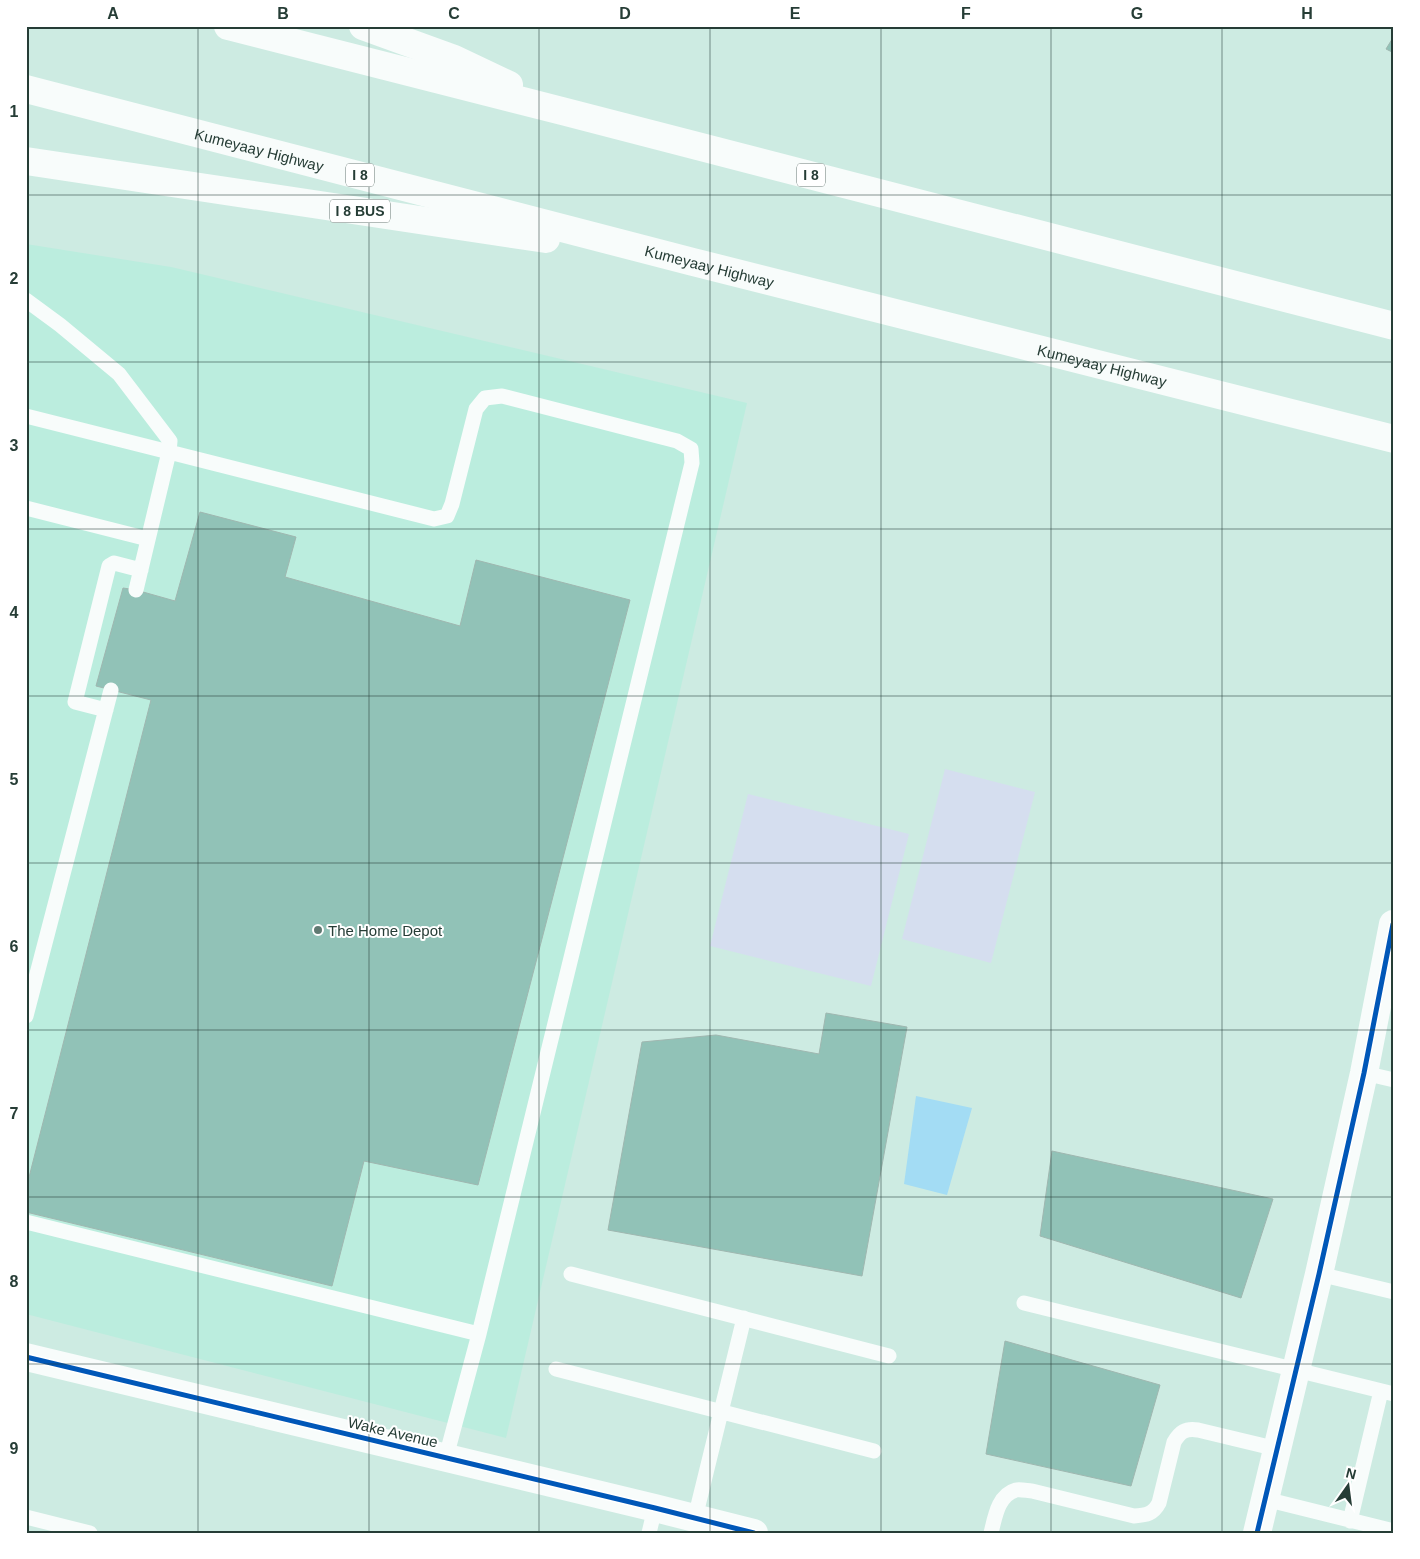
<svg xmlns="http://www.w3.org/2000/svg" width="1420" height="1559" font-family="Arial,sans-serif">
  <rect width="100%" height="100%" fill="#cdebe2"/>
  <path fill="#bbedde" d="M26 244 171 267 747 403 506 1438 26 1314Z"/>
  <path fill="#d5deef" d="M945 769 1035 792 991 963 902 939Z
    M748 794 909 834 871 986 710 946Z"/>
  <path fill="#a3dcf4" d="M916 1096 972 1108 947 1195 904 1184Z"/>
  <path fill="#91c2b7" stroke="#9fb7b0" d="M1394 36V53L1386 49Z
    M200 512 296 537 285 577 460 626 476 560 630 600 478 1185 364 1161 332 1286 26 1212V1189L151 700 96 686 123 588 136 590 175 601Z
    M826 1013 907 1027 862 1276 608 1230 642 1042 716 1035 819 1054Z
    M1052 1151 1273 1199 1241 1298 1040 1236Z
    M1005 1341 1160 1385 1131 1486 986 1454Z"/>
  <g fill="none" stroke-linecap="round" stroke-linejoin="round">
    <path stroke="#f8fcfb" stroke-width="15" d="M26 300 60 325 119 374 170 441 169 452 26 416
      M26 508 148 539
      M136 590 169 452 434 519 447 516 452 504 476 409 485 398 502 396 677 441 691 449 692 463 479 1334 446 1457
      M106 710 75 702 109 566 114 563 141 570
      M26 1016 111 690
      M1364 1073 1394 1080
      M26 1222 479 1334
      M571 1274 889 1356
      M1319 1274 1394 1292
      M1024 1303 1394 1394
      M556 1369 874 1451
      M1265 1499 1394 1531
      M26 1517 90 1533
      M695 1518 744 1318
      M1350 1521 1381 1391
      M649 1533 655 1508
      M991 1533C995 1517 998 1495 1016 1490 1021 1489 1028 1491 1032 1491L1134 1516C1147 1515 1153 1514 1159 1503L1174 1442C1180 1432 1185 1428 1198 1430L1277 1449"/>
    <path stroke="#f8fcfb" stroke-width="28" d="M26 1357 655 1508 754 1533
      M1257 1533 1319 1274 1364 1073 1393 924"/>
    <g stroke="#f8fcfb" stroke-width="28">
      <path d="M228 26 562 111 1394 326"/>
      <path d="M363 26 454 59 509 85"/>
      <path id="s1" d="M26 89 693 262 1394 439"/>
      <path d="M26 161 546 239"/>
    </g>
    <g stroke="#fff" stroke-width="8">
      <path id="cycleway" d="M26 1357 655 1508 754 1533
        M1257 1533 1319 1274 1364 1073 1393 924"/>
    </g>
    <use href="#cycleway" stroke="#0057b8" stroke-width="5"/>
  </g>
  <path fill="none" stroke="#263d36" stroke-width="1" stroke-opacity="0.55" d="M198 26V1533M369 26V1533M539 26V1533M710 26V1533M881 26V1533M1051 26V1533M1222 26V1533M26 195H1394M26 362H1394M26 529H1394M26 696H1394M26 863H1394M26 1030H1394M26 1197H1394M26 1364H1394"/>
  <circle fill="#607a72" stroke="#fff" stroke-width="2" cx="318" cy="930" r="5"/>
  <g text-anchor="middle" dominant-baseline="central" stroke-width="4" stroke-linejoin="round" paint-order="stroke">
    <g fill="#fff" stroke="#677772" stroke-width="1">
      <rect x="346" y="163.5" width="28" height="23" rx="4"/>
      <rect x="797" y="163.5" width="28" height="23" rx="4"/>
      <rect x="330" y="199.5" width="60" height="23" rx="4"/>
    </g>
    <g font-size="14" font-weight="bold" fill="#263d36">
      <text x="360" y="175">I 8</text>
      <text x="811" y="175">I 8</text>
      <text x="360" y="211">I 8 BUS</text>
    </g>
    <g font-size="15" fill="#263d36" stroke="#fff">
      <text stroke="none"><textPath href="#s1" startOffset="241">Kumeyaay Highway</textPath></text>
      <text stroke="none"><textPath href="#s1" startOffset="706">Kumeyaay Highway</textPath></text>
      <text stroke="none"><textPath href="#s1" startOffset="1111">Kumeyaay Highway</textPath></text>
      <text transform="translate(393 1432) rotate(13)">Wake Avenue</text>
    </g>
    <g font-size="15" fill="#263d36" stroke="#fff" text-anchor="start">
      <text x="328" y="930">The Home Depot</text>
    </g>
  </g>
  <rect width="1420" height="1559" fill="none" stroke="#ffffff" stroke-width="55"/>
  <g transform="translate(1348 1486) rotate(14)" stroke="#ffffff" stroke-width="4" paint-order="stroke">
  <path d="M0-4L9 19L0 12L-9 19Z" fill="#263d36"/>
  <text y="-8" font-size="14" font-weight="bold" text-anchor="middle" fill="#263d36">N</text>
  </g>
  <rect x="28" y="28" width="1364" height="1504" fill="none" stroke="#263d36" stroke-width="2"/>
  <g font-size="16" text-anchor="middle" font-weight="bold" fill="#263d36">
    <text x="113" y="19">A</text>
    <text x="283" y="19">B</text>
    <text x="454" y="19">C</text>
    <text x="625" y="19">D</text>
    <text x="795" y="19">E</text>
    <text x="966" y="19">F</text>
    <text x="1137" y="19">G</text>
    <text x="1307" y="19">H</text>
    <text x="14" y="117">1</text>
    <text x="14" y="284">2</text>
    <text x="14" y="451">3</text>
    <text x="14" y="618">4</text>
    <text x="14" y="785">5</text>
    <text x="14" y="952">6</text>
    <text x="14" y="1119">7</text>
    <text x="14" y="1287">8</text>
    <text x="14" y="1454">9</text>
  </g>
</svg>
